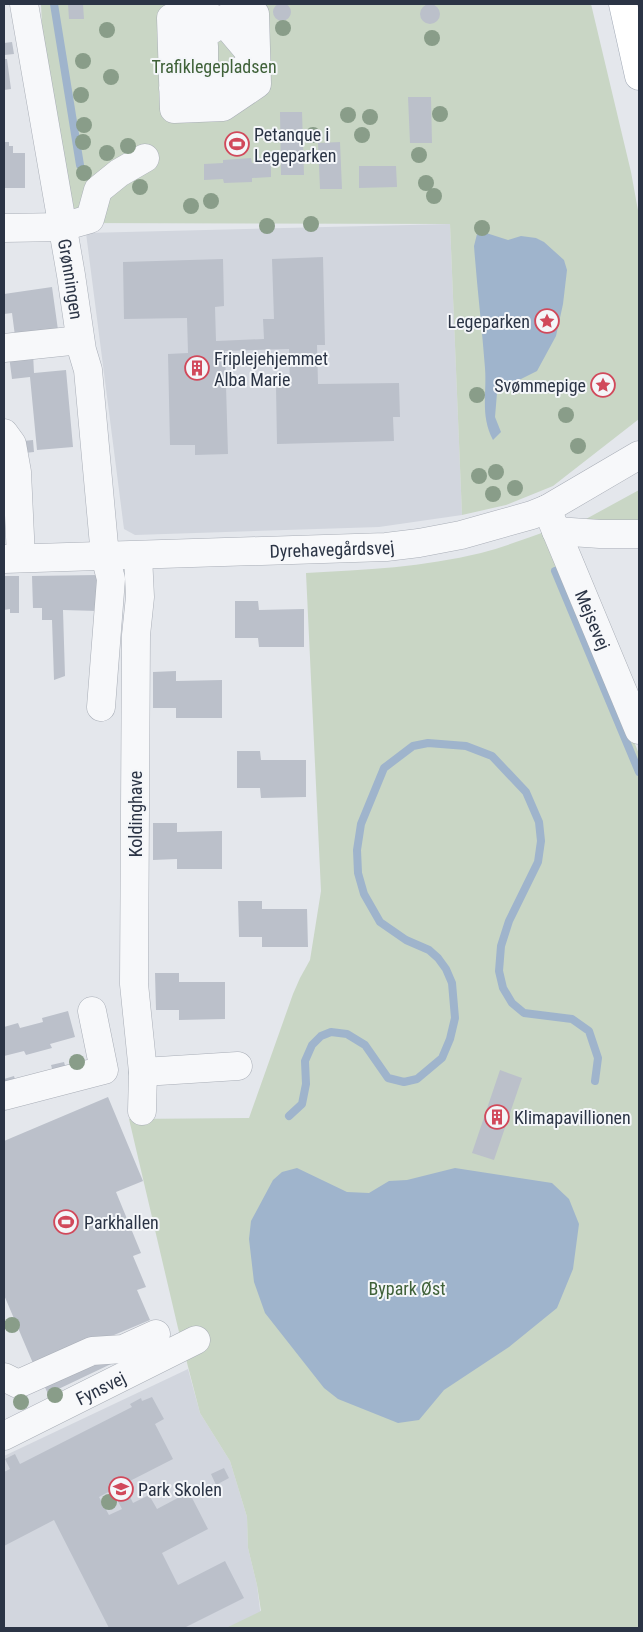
<svg xmlns="http://www.w3.org/2000/svg" width="643" height="1632" font-family="'Roboto Condensed',sans-serif">
  <rect width="100%" height="100%" fill="#e4e7ec"/>
  <path fill="#d2d6de" d="M450 224 462 515 379 527 135 535 124 529 86 233Z
    M188 1369 200 1413 230 1461 247 1517 248 1548 257 1585 260 1610 270 1628H4V1456Z"/>
  <path fill="#c9d6c5" d="M41 4H591L631 172 639 216V419L553 486 506 505 462 515 450 224 75 223 42 27Z
    M639 490V524L575 525Z
    M550 530 639 754V1628H226L261 1611 257 1585 248 1548 247 1517 230 1461 200 1413 178 1328 129 1119 249 1118 293 994 300 978 310 960 321 891 306 573C365 570 424 567 481 553 504 547 527 538 550 530Z"/>
  <path fill="#9fb4cc" d="M480 231 508 240 521 236 536 238 544 242 564 260 567 270 563 304 556 336 537 371 517 381H503L500 385 497 393 495 417 501 432 493 440C480 415 487 394 485 368 482 328 477 287 474 246L477 234Z
    M297 1168 347 1192 369 1193 389 1181 407 1180 455 1168 552 1183 569 1199 579 1224 573 1269 557 1308 509 1347 444 1390 419 1420 398 1423 338 1399 324 1388 265 1313 254 1282 249 1239 251 1221 273 1180 282 1172Z"/>
  <g fill="none" stroke-linecap="round" stroke-linejoin="round">
    <path stroke="#9fb4cc" stroke-width="8" d="M54 4 80 165
      M555 571 639 772
      M289 1116 302 1104 306 1084 305 1061 312 1045 321 1036 331 1032 347 1034 365 1045 388 1078 404 1082 417 1079 442 1058 450 1039 455 1018 452 983 446 969 438 958 429 950 406 940 380 922 364 894 358 873 357 850 361 824 384 768 413 746 428 743 466 746 492 756 526 792 539 822 541 841 538 862 509 921 501 946 499 971 503 988 512 1003 524 1013 572 1019 589 1031 598 1058 595 1081"/>
  </g>
  <path fill="#bbc0ca" fill-rule="evenodd" d="M273 12a9 9 0 1 1 18 0a9 9 0 1 1-18 0Z
    M68 4H83L84 19H69Z
    M420 14a10 10 0 1 1 20 0a10 10 0 1 1-20 0Z
    M12 42 14 54 4 55V43Z
    M4 59H7L11 89 4 90Z
    M408 97H431L432 143H410Z
    M280 112H302L304 175H281Z
    M4 142H9V146H13V153H25V188H4Z
    M340 142 342 189H320L318 143Z
    M251 158 252 163 271 162V177L252 178V182L224 183 223 179 204 180V164L223 163V160Z
    M359 166H396L397 187 359 188Z
    M323 257 325 345H317L318 384 399 383 400 417H393L394 441 277 444 276 386H290L289 349 225 351 228 454 195 455V445H170L168 354 188 353 187 318 124 319 123 262 223 259 224 306 215 307 216 341 264 339 263 319H274L272 259Z
    M52 287 58 330 15 336 12 313 4 314V294Z
    M33 353 34 373 66 370 73 447 37 450 30 377 12 379 9 356Z
    M33 440 34 452 24 453 23 441Z
    M97 575 98 611 63 610 65 676 54 680 52 620H42V608H33L32 576Z
    M4 576H19V613H10V609L4 610Z
    M235 601H258L259 610 304 609V647H259L258 638H235Z
    M176 671V681L222 680V718H176V708H153V672Z
    M237 751H260L261 760H306V797L261 798 260 788H237Z
    M153 823H177V832L222 831V869H177V859L153 860Z
    M238 901H262V909H307L308 947H262V937H239Z
    M155 973H179V982H225V1019L179 1020V1010H156Z
    M68 1011 75 1037 50 1044 52 1048 26 1055 24 1051 4 1056V1027L18 1023 20 1028 43 1022 42 1018Z
    M64 1062 66 1069 53 1072 51 1065Z
    M500 1070 522 1078 494 1160 472 1153Z
    M14 1076 16 1083 4 1086V1079Z
    M108 1097 143 1181 116 1192 141 1253 133 1256 146 1287 137 1290 150 1320 35 1368 4 1295V1141Z
    M106 1355 111 1364 48 1394 43 1383Z
    M152 1397 164 1419 155 1424 173 1459 124 1484 133 1503 149 1495 157 1509 189 1492 208 1529 162 1553 178 1585 225 1561 244 1598 184 1628H109L54 1520 4 1546V1472L10 1469 5 1459 15 1454 20 1464 132 1407 130 1404 141 1398 142 1401ZM112 1490 122 1509 109 1515 99 1497Z
    M224 1468 229 1478 216 1485 211 1474Z"/>
  <g fill="none" stroke-linecap="round" stroke-linejoin="round">
    <g stroke="#a9aeb7" stroke-width="29">
      <g id="minor">
        <path id="s1" d="M24 4 71 275 82 350 88 370 105 556 111 579 101 707"/>
        <path d="M187 29V46H204V61L188 60 187 75H204V77"/>
        <path d="M173 88 216 87 256 60 223 21 212 18H171L174 109 223 107 257 84 255 14H232L211 30 187 31"/>
        <path d="M4 228 62 227 90 219 98 190 119 173 145 158"/>
        <path d="M4 348 80 340"/>
        <path d="M4 433 12 444 17 472 21 558"/>
        <path id="s2" d="M547 509 639 730"/>
        <path d="M556 531 600 534H639"/>
        <path d="M138 556 140 597 136 635 134 984 143 1072 142 1111"/>
        <path id="s3" d="M4 559 386 547 419 543 461 535 532 515 547 509 639 455"/>
        <path d="M143 1072 238 1066"/>
        <path d="M4 1096 104 1070 92 1011"/>
        <path d="M4 1377 18 1384 92 1351 123 1349 156 1334"/>
        <path id="s4" d="M4 1436 196 1340"/>
      </g>
    </g>
    <g stroke="#a3abb8" stroke-width="29">
      <path id="major" d="M623 4 639 76"/>
    </g>
    <use href="#minor" stroke="#f7f8fa" stroke-width="28"/>
    <use href="#major" stroke="#fff" stroke-width="28"/>
  </g>
  <g fill="#899d89">
    <circle cx="283" cy="28" r="8"/>
    <circle cx="107" cy="30" r="8"/>
    <circle cx="432" cy="38" r="8"/>
    <circle cx="83" cy="61" r="8"/>
    <circle cx="111" cy="77" r="8"/>
    <circle cx="81" cy="95" r="8"/>
    <circle cx="440" cy="114" r="8"/>
    <circle cx="348" cy="115" r="8"/>
    <circle cx="370" cy="117" r="8"/>
    <circle cx="84" cy="125" r="8"/>
    <circle cx="313" cy="135" r="8"/>
    <circle cx="362" cy="135" r="8"/>
    <circle cx="83" cy="142" r="8"/>
    <circle cx="128" cy="146" r="8"/>
    <circle cx="107" cy="153" r="8"/>
    <circle cx="419" cy="155" r="8"/>
    <circle cx="84" cy="173" r="8"/>
    <circle cx="426" cy="183" r="8"/>
    <circle cx="140" cy="187" r="8"/>
    <circle cx="434" cy="196" r="8"/>
    <circle cx="211" cy="201" r="8"/>
    <circle cx="191" cy="206" r="8"/>
    <circle cx="311" cy="224" r="8"/>
    <circle cx="267" cy="226" r="8"/>
    <circle cx="482" cy="228" r="8"/>
    <circle cx="477" cy="395" r="8"/>
    <circle cx="566" cy="415" r="8"/>
    <circle cx="578" cy="446" r="8"/>
    <circle cx="496" cy="472" r="8"/>
    <circle cx="479" cy="476" r="8"/>
    <circle cx="515" cy="488" r="8"/>
    <circle cx="493" cy="494" r="8"/>
    <circle cx="77" cy="1062" r="8"/>
    <circle cx="12" cy="1325" r="8"/>
    <circle cx="55" cy="1395" r="8"/>
    <circle cx="21" cy="1402" r="8"/>
    <circle cx="109" cy="1502" r="8"/>
  </g>
  <defs>
    <g id="stadium-ring" transform="scale(1.25)"><circle r="9.5" fill="#f4f6f9" stroke="#d1495b" stroke-width="1.5"/><path d="M0-5a6.5 5 0 1 0 0 10a6.5 5 0 1 0 0-10ZM-3.5-1.8h7v3.6h-7Z" fill="#d1495b"/></g>
    <g id="sight-ring" transform="scale(1.25)"><circle r="9.5" fill="#f4f6f9" stroke="#d1495b" stroke-width="1.5"/><path d="M0-6L1.8-2.2L6-1.7L2.9 1.2L3.7 5.4L0 3.3L-3.7 5.4L-2.9 1.2L-6-1.7L-1.8-2.2Z" fill="#d1495b"/></g>
    <g id="building-ring" transform="scale(1.25)"><circle r="9.5" fill="#f4f6f9" stroke="#d1495b" stroke-width="1.5"/><path d="M-4-6H4V6H1V3H-1V6H-4ZM-2.5-4.3h1.7v1.8h-1.7ZM.8-4.3h1.7v1.8H.8ZM-2.5-1h1.7V.8h-1.7ZM.8-1h1.7V.8H.8Z" fill="#d1495b"/></g>
    <g id="school-ring" transform="scale(1.25)"><circle r="9.5" fill="#f4f6f9" stroke="#d1495b" stroke-width="1.5"/><path d="M0-5L7-2L0 1L-7-2ZM-4 1L0 2.5L4 1V4Q0 6-4 4Z" fill="#d1495b"/></g>
  </defs>
  <g fill-rule="evenodd">
    <use href="#stadium-ring" x="237" y="144"/>
    <use href="#sight-ring" x="547" y="321"/>
    <use href="#building-ring" x="197" y="368"/>
    <use href="#sight-ring" x="603" y="385"/>
    <use href="#building-ring" x="497" y="1117"/>
    <use href="#stadium-ring" x="66" y="1222"/>
    <use href="#school-ring" x="121" y="1489"/>
  </g>
  <g text-anchor="middle" dominant-baseline="central" stroke-width="4" stroke-linejoin="round" paint-order="stroke">
    <g font-size="18" fill="#3f6138" stroke="#f4f6f9">
      <text x="214" y="66">Trafiklegepladsen</text>
      <text x="407" y="1288">Bypark Øst</text>
    </g>
    <g font-size="18" fill="#2b3445" stroke="#f4f6f9" text-anchor="start">
      <text x="254" y="134">Petanque i<tspan x="254" dy="21">Legeparken</tspan></text>
      <text x="530" y="321" text-anchor="end">Legeparken</text>
      <text x="214" y="358">Friplejehjemmet<tspan x="214" dy="21">Alba Marie</tspan></text>
      <text x="586" y="385" text-anchor="end">Svømmepige</text>
      <text x="514" y="1117">Klimapavillionen</text>
      <text x="84" y="1222">Parkhallen</text>
      <text x="138" y="1489">Park Skolen</text>
    </g>
    <g font-size="18" fill="#2b3445" stroke="#f4f6f9">
      <text stroke="none"><textPath href="#s1" startOffset="279">Grønningen</textPath></text>
      <text stroke="none"><textPath href="#s3" startOffset="328">Dyrehavegårdsvej</textPath></text>
      <text stroke="none"><textPath href="#s2" startOffset="120">Mejsevej</textPath></text>
      <text transform="translate(135 814) rotate(-90)">Koldinghave</text>
      <text stroke="none"><textPath href="#s4" startOffset="108">Fynsvej</textPath></text>
    </g>
  </g>
  <rect width="643" height="1632" fill="none" stroke="#2b3445" stroke-width="10"/>
</svg>
